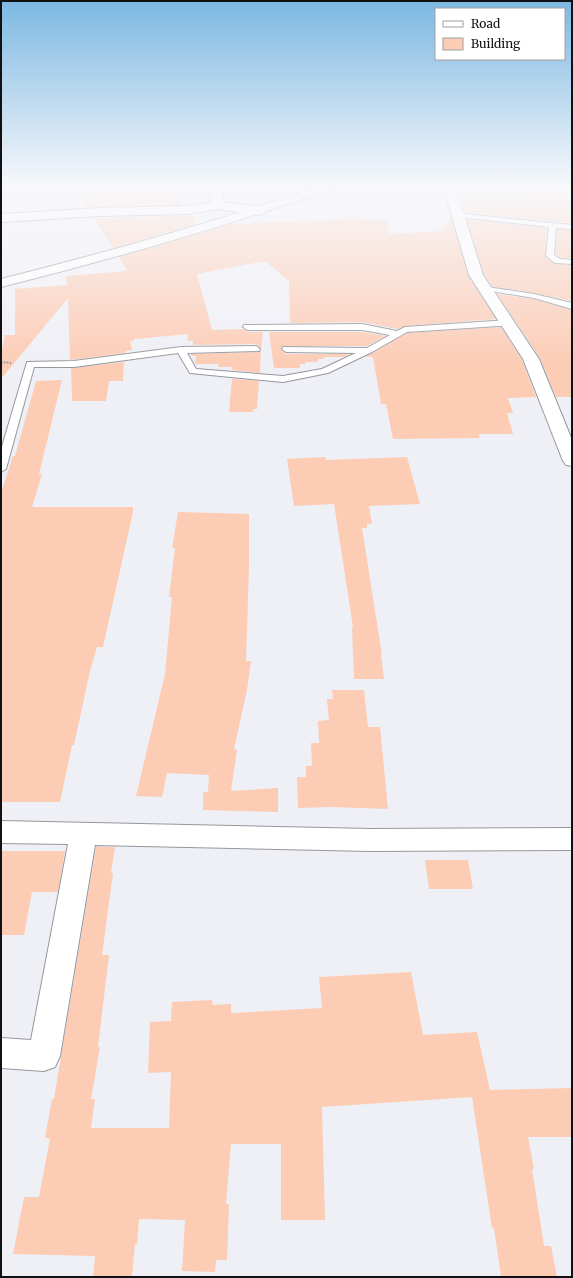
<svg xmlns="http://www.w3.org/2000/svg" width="573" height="1278" font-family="Merriweather,serif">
  <rect width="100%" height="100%" fill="#eff0f6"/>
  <path fill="#fcccb5" d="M74 187H176L181 205 87 207Z
    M520 187H571L568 199H572L568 215H572V223L465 212 460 198 461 195H467L469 192 494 194 495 191 524 194Z
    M184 216 196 217 194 225 113 248 94 218Z
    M451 217 468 275 496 319 405 326 397 329 362 322 290 323 289 281 265 261 197 274 212 330 244 329 247 332H263L261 349 256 344 193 345V341H187L188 334 134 339V341H130L132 350 125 351V353L70 360 68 298 1 379V354L5 335H15V289L67 285 66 276 127 271 119 257 232 224 348 219 388 220 389 234 443 231Z
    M467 220 547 228 545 257 555 264 572 265V301L534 293 492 286 484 274Z
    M557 230H572V258H561L556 254Z
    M497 294 534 299 572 310V397H556L540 358Z
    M501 327 522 360 536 397 508 398 513 413H507L513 434H479L480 438 393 439 386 404H381L373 357H365L407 333Z
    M269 332H362L386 336 367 346H283L281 349 286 354H349L344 357H323L324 359H318V362H305V364H300V368H274Z
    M261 350 260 373 232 370 233 367H218L219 364H195L196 356H191V354L259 352Z
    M124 362 123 381H109L106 401H72L71 368Z
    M232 379 259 381 257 409H253V412H229Z
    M62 380 39 474H42L32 507H133V512L103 647H97L90 671 74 745H72L60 802H1V493L13 456H15L36 381Z
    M325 457 326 460 407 457 420 504 369 506 372 524H367V528H362L382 655H381L384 679H354L352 627H353L334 504 294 506 287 459Z
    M178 512 249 514V568L246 661H251L247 690 234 749 237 750 231 791 278 788V812L203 810V792H208L209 775 167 773 162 797 136 796 165 674 172 597H169L175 548H172Z
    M332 690H364L368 727H380L388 809 331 807 298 808 297 777H306V766H312L311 743H319L318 721 329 720 327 699H333Z
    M96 847H115L111 873H113L102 955H109L98 1047H100L91 1099H95L91 1128H169L171 1072 148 1073 150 1022 171 1021 172 1002 212 1000 213 1005 231 1004V1013L322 1008 319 977 411 972 423 1035 477 1032 490 1090 572 1088V1137H528L534 1169H532L544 1246H551L557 1277H501L494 1228H492L472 1097 322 1107 325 1220H281V1144H231L226 1204H229L227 1260H216L215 1272 182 1271 185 1220 139 1219 137 1244H135L132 1277H93L95 1256 13 1254 24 1197H39L50 1138H45L52 1099H54L61 1056Z
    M1 851H65L58 892H32L24 935H1Z
    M425 860H468L473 889H429Z"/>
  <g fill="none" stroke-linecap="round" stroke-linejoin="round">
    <g stroke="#96979d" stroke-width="2">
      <path id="service" d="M455 213 572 225V229L556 228 554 255 560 259 572 260V264L555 263 546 256 549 227 458 217H455Z
        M481 286 534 294 572 303V309L534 298 484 290 480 288Z
        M509 320 513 323 512 325 407 332 372 352 328 373 283 382 190 373 178 353 74 367H34L6 469 1 472V450L27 362 74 361 181 347 256 346 260 349 259 351 187 353 196 369 283 376 322 369 356 353 286 352 282 349 283 347 367 348 390 335 362 330H247L243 327 244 325 362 324 397 331 405 327Z"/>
    </g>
    <g stroke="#96979d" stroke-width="2">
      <path id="minor" d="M212 187H222L223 202 259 207 263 208 265 211 263 214 259 215 217 209 189 214 99 216 1 222V214L99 208 189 206 211 203Z
        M439 187H450L459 199 483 275 539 359 572 440V466L566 465 563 461 523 359 469 275 447 199Z
        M1 821 371 829 572 828V850L371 851 95 845 60 1056 55 1067 44 1071 1 1068V1038L31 1040 68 844 1 843Z"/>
    </g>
    <g stroke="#96979d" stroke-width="2">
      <path id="tertiary" d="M318 187H334L332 189C223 227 113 259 1 287V279C108 252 214 222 318 187Z"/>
    </g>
    <path stroke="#95969a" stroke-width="2" stroke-dasharray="1.5 1.5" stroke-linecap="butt" d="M1 362 11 363"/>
    <use href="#service" fill="#fff" fill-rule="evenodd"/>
    <use href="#minor" fill="#fff" fill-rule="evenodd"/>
    <use href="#tertiary" fill="#fff" fill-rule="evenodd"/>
  </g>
  <linearGradient id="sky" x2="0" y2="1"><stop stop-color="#7cb8e2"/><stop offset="0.51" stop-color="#f8f8fb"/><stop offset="1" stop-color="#f8f8fb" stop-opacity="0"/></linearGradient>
  <rect width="573" height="366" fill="url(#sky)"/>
  <rect width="573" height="1278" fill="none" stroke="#111113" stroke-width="4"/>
  <rect x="435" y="8" width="130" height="52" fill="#ffffff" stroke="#a0a0a1"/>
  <rect x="443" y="21" width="20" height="6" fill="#ffffff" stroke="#a0a0a1"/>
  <text x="471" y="28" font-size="12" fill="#111113">Road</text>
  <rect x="443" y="38" width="20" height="12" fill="#fcccb5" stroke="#a0a0a1"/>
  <text x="471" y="48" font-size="12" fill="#111113">Building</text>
</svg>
